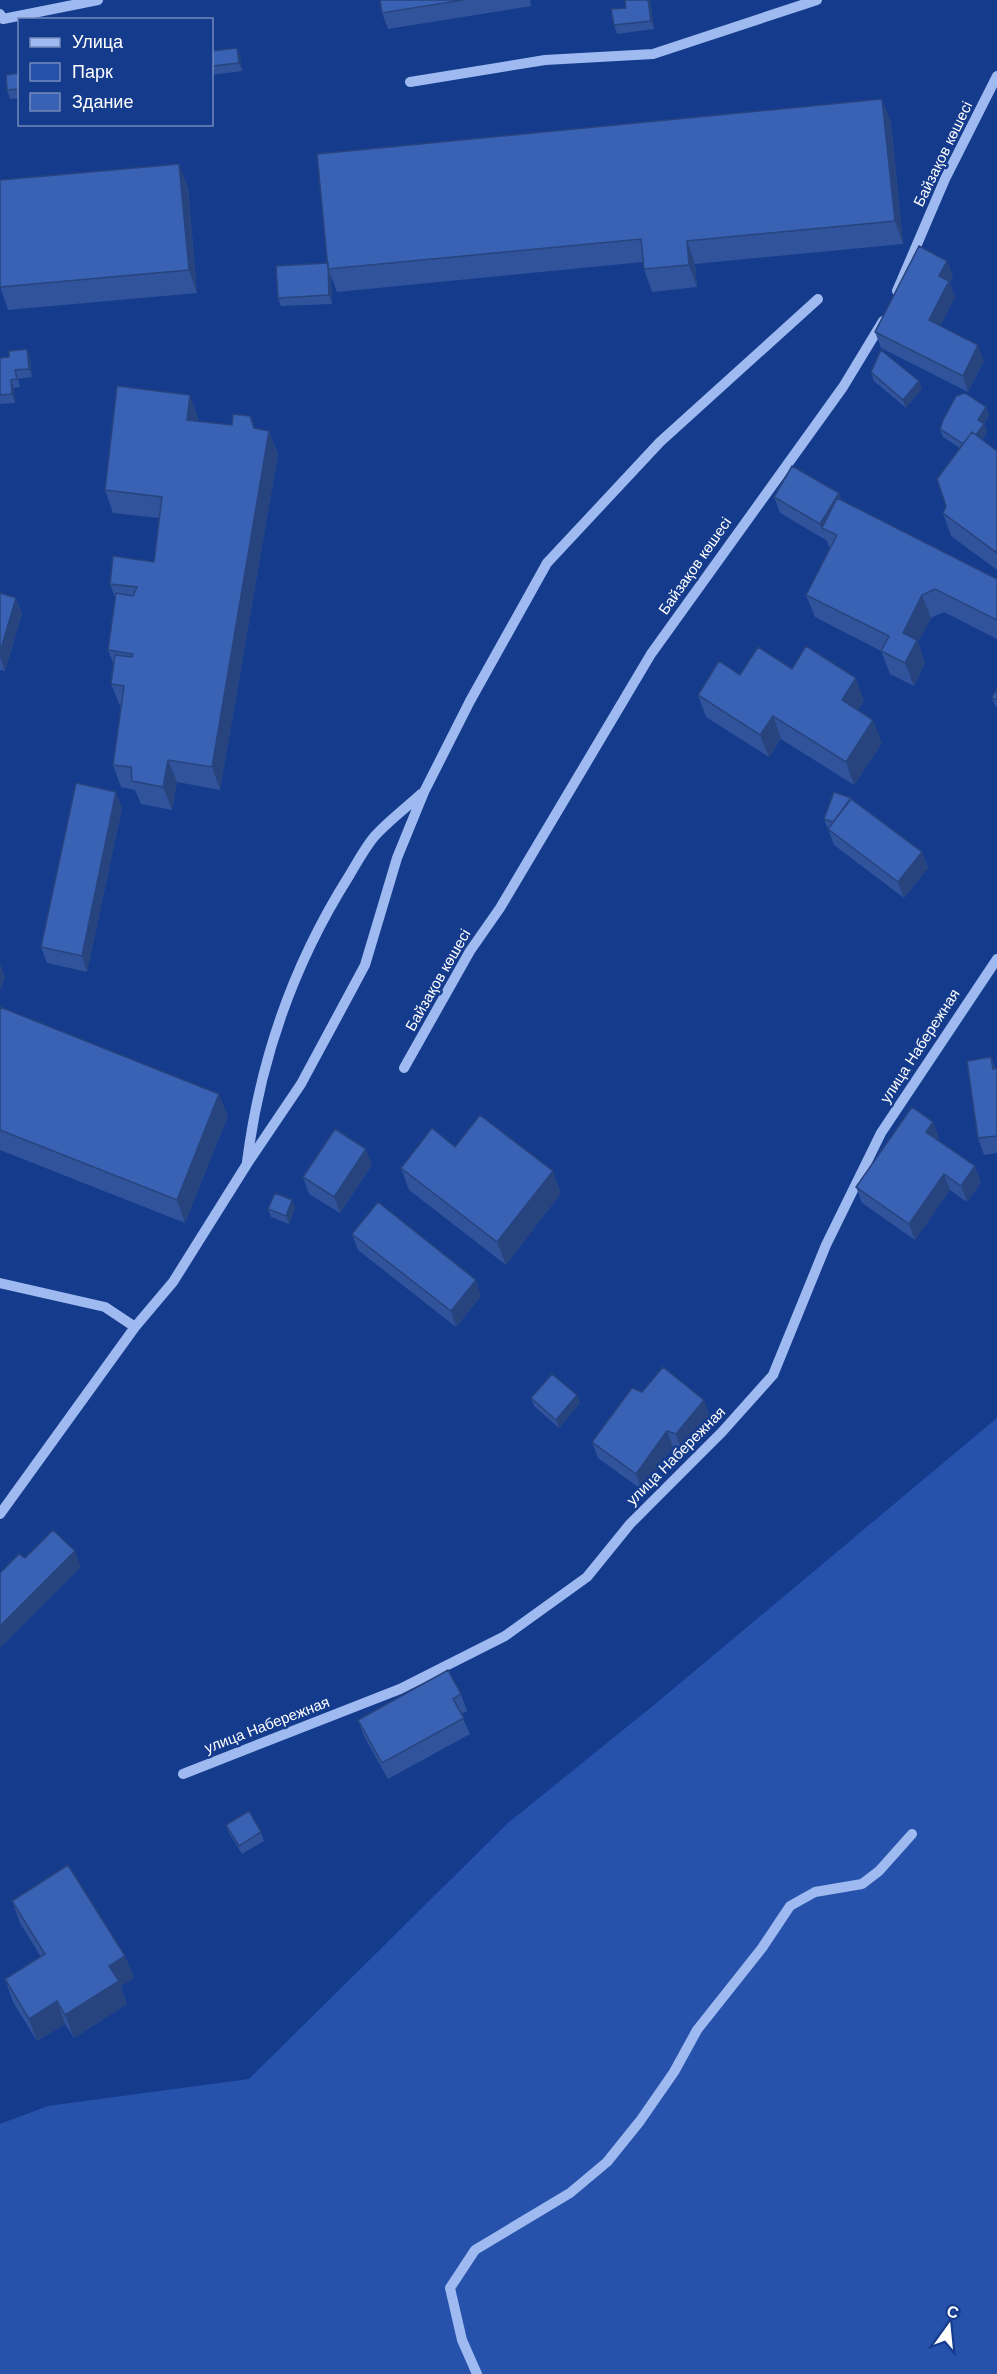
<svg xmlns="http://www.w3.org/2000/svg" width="997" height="2374" font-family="'DM Sans',sans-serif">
  <rect width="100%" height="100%" fill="#153b8d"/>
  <path fill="#2752ac" d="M997 1418V2374H0V2124L48 2106 249 2079 508 1823 654 1705Z"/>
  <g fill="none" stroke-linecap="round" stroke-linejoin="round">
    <path stroke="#9fbaf0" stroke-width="10" d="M0 14 3 19 98 0
      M410 82 545 60 653 54 817 0
      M897 291 945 179 997 76
      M404 1068 470 951 500 908 651 654 843 387 883 321
      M247 1162C260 1060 294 963 349 876 357 863 364 849 374 837 387 822 406 808 421 794
      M0 1283 105 1307 135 1327 0 1514
      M135 1327 173 1282 247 1164 301 1084 365 965 397 858 424 792 470 701 547 563 660 442 818 299
      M183 1774 400 1689 505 1636 587 1577 630 1524 722 1432 773 1375 826 1245 881 1133 997 959
      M477 2374 462 2340 450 2288 475 2250 570 2193 607 2162 640 2121 674 2072 697 2030 762 1948 790 1906 815 1892 862 1884 879 1871 912 1834"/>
  </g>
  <path fill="#31539b" d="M380 0H530L531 6 388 29 382 13Z
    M650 0 654 29 617 34 614 25 626 8Z
    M212 51 240 56 242 71 212 75Z
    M20 73V98L10 99 7 90Z
    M891 121 903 244 695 264 697 287 652 292 644 269 643 262 337 292 331 276 332 304 281 306 278 298 328 263Z
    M188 187 197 293 8 310 0 286Z
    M947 261 953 277 950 283 955 297 940 326 984 361 968 392 881 348 875 332Z
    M27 349 30 357 32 377 18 379 20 387 14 388 15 403 0 404V358L9 357Z
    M871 372 922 389 906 408 874 381Z
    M986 407 989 416 984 424 987 432 982 440 997 451V570L951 536 943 513 946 506 960 448 943 437 940 429Z
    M250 416 255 428 269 431 278 454 220 790 177 782 172 810 141 804 135 790 121 787 113 765 121 707 120 706 111 684 114 665 108 650 116 600 110 584 154 562 159 518 113 513 105 490 198 417V421L232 425Z
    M839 493 841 501 997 579V639L944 612 931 618 918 642 925 663 914 686 890 674 881 651 815 617 806 595 830 549 826 539V540L780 513 774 497Z
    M0 593 16 598 22 614 5 671 0 670Z
    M792 669 864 701 858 710 882 743 854 785 781 739 769 757 706 717 698 695 740 675Z
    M992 698 997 700V707L995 706Z
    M116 792 122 808 87 972 47 963 41 947Z
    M824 819 922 852 928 868 904 898 834 845 828 829 829 828 827 827Z
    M0 1007 228 1116 185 1223 0 1150Z
    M991 1057 995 1068H997V1153L984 1155 978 1138Z
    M933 1122 939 1138 937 1140 981 1182 967 1202 950 1190 915 1240 862 1203 856 1187Z
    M455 1147 561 1193 506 1265 409 1190 401 1168Z
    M372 1165 340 1213 309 1194 303 1177Z
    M295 1208 289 1224 271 1217 268 1209Z
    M352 1234 481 1296 456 1327 358 1250Z
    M577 1395 580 1403 559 1428 534 1406 531 1398Z
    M710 1416 682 1451 673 1447 642 1490 598 1458 592 1442Z
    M461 1694 467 1711 461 1714 470 1734 388 1779 364 1736 358 1720Z
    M226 1825 261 1832 264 1841 242 1854 229 1833Z
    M12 1901 125 1956 134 1978 121 1986 127 2004 74 2038 65 2024 37 2041 13 2002 5 1979 41 1957 20 1923Z"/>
  <path fill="#28447e" d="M648 0H650L654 29 651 21Z
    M237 48 240 56 242 71 239 63Z
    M882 99 891 121 903 244 895 221Z
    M179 164 188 187 197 293 189 270Z
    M687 241 695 264 697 287 689 265Z
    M947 261 953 277 950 283 955 297 935 336 929 320 939 276Z
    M328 269 331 276 332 304 329 295Z
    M978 345 984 361 968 392 963 376Z
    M27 349 30 357 32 377 29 369Z
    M11 380 14 388 15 403 12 394Z
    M919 381 922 389 906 408 903 400Z
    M190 395 198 417 195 443 187 420Z
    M986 407 989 416 984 424 987 432 971 456 978 420Z
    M269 431 278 454 220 790 212 767Z
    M839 493 845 509 822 528 826 539V540L820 524Z
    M922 595 931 618 918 642 925 663 914 686 905 663 903 633Z
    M16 598 22 614 5 671 0 657V652Z
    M856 678 864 701 850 723 842 700Z
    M773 716 781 739 769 757 760 735Z
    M873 720 882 743 854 785 846 762Z
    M168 760 177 782 172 810 163 787Z
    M116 792 122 808 87 972 82 956Z
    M922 852 928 868 904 898 898 882Z
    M0 963 5 978 0 991Z
    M219 1094 228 1116 185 1223 177 1200Z
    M933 1122 939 1138 932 1148 926 1132Z
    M366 1149 372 1165 340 1213 334 1197Z
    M975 1166 981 1182 967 1202 961 1186Z
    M553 1171 561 1193 506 1265 497 1242Z
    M944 1174 950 1190 915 1240 909 1224Z
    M292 1200 295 1208 289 1224 286 1216Z
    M476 1280 481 1296 456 1327 451 1311Z
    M577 1395 580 1403 559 1428 556 1420Z
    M704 1400 710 1416 682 1451 676 1434Z
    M667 1431 673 1447 642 1490 636 1474Z
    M75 1551 81 1567 1 1647 0 1645V1626Z
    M125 1956 134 1978 121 1986 127 2004 74 2038 65 2015 109 1966Z
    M57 2001 65 2024 37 2041 29 2019Z"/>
  <path fill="#3961b4" stroke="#28447e" stroke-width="1.5" d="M380 0H463L382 13Z
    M625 0H648L651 21 614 25 611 9 626 8Z
    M237 48 239 63 212 66V51Z
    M20 73V89L7 90 6 75Z
    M882 99 895 221 687 241 689 265 644 269 641 239 328 269 317 154Z
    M179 164 189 270 0 287V180Z
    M919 246 947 261 939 276 949 281 929 320 978 345 963 376 875 332Z
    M328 263 329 295 278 298 276 266Z
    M27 349 29 369 15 370 17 379 11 380 12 394 0 395V358L9 357V351Z
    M881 350 919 381 903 400 871 372Z
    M117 386 190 395 187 420 232 425 233 414 250 416 254 428 269 431 212 767 168 760 163 787 132 781 131 767 113 765 124 686 111 684 115 655 132 657 133 654 108 650 116 593 133 596 137 587 110 584 113 556 154 562 162 497 105 490Z
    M965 393 986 407 978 420 984 424 976 435 972 432 963 444 940 429 943 420 956 396Z
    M972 432 997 451V553L943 513 946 506 937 479Z
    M792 466 839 493 820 524 774 497Z
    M837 498 997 579V620L935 589 922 595 903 633 917 640 905 663 881 651 889 636 806 595 837 535 822 528Z
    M0 593 16 598 0 652Z
    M806 646 856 678 842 700 873 720 846 762 773 716 760 735 698 695 719 661 740 675 758 647 792 669Z
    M997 688V700L992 698Z
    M76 783 116 792 82 956 41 947Z
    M834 792 851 798 833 822 824 819Z
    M851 799 922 852 898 882 828 829Z
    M0 1007 219 1094 177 1200 0 1130Z
    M991 1057 993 1069 997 1068V1136L978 1138 967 1061Z
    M912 1107 933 1122 926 1132 975 1166 961 1186 944 1174 909 1224 856 1187Z
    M480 1115 553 1171 497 1242 401 1168 432 1128 455 1147Z
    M335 1129 366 1149 334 1197 303 1177Z
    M275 1193 292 1200 286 1216 268 1209Z
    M378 1202 476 1280 451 1311 352 1234Z
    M663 1367 704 1400 676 1434 667 1431 636 1474 592 1442 632 1388 642 1392Z
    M552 1374 577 1395 556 1420 531 1398Z
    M53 1530 75 1551 0 1626V1573L19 1554 25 1558Z
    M448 1670 461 1694 453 1699 464 1718 382 1763 358 1720Z
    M249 1811 261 1832 239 1846 226 1825Z
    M68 1865 125 1956 109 1966 119 1981 65 2015 57 2001 29 2019 5 1979 45 1954 12 1901Z"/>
  <g text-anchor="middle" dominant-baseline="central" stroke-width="5" stroke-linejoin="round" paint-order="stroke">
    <g font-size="15" fill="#fff" stroke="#153b8d">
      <text transform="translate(943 154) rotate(-64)">Байзақов көшесі</text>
      <text transform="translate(695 566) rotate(-55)">Байзақов көшесі</text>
      <text transform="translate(438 980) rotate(-60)">Байзақов көшесі</text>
      <text transform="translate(920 1046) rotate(-57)">улица Набережная</text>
      <text transform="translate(676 1456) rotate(-45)">улица Набережная</text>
      <text transform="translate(267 1725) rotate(-21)">улица Набережная</text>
    </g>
  </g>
  <rect x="18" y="18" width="195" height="108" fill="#153b8d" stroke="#7389bb" stroke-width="1.5"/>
  <rect x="30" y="38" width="30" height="9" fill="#9fbaf0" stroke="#7389bb" stroke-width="1.5"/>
  <text x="72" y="48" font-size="18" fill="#ffffff">Улица</text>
  <rect x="30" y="63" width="30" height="18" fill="#2752ac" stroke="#7389bb" stroke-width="1.5"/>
  <text x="72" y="78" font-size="18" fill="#ffffff">Парк</text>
  <rect x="30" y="93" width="30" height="18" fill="#3961b4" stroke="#7389bb" stroke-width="1.5"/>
  <text x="72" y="108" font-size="18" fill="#ffffff">Здание</text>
  <g transform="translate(949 2326) rotate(15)" stroke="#153b8d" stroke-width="4.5" paint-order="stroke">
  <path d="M0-4.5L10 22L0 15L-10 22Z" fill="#ffffff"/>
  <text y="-9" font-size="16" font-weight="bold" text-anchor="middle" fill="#ffffff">С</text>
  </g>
</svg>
